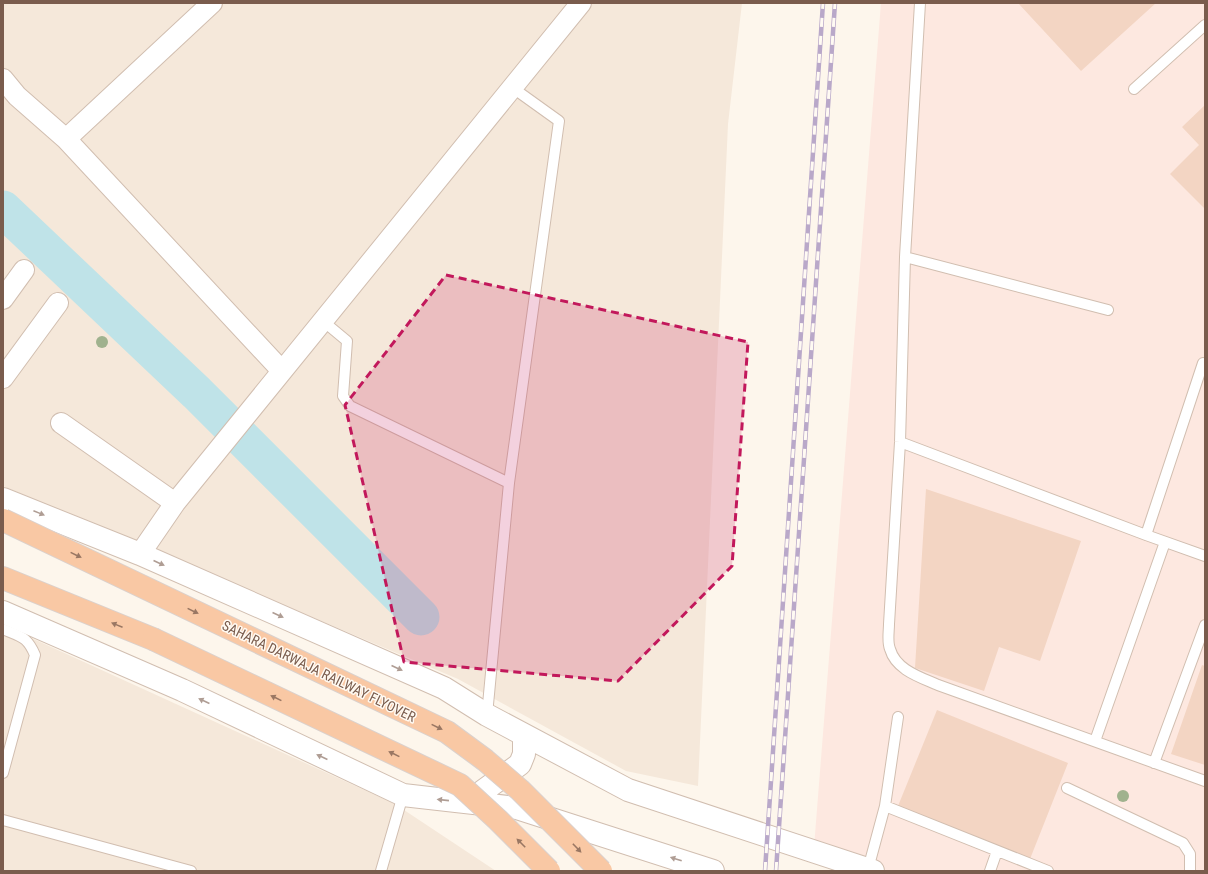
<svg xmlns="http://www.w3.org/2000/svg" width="1208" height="874" font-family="'Roboto Condensed',sans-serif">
  <rect width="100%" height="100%" fill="#fdf6ec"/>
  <path fill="#f5e8da" d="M3 3H742L728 124 698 786 626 771 458 679 3 486Z
    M3 625 395 804 496 871H3Z"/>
  <path fill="#fde8e0" d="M881 3H1205V871H888L876 866 814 847Z"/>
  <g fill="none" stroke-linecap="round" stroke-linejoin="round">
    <path stroke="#bfe3e8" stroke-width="37" d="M3 209 197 393 421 617"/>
  </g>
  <path fill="#f3d5c3" d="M1018 3H1156L1081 71Z
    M1205 105V209L1170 174 1199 145 1182 127Z
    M926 489 1081 541 1040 661 999 647 984 691 915 668Z
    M1202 665 1205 666V765L1171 754Z
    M937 710 1068 763 1030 859 898 806Z"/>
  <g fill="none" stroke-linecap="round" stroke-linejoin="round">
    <g stroke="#d1beb0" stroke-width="12">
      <path id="service" d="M920 3 905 257 900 442 889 624C889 631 887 642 890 649 896 670 920 677 938 685L1205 781
        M1134 89 1205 25
        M905 257 1108 310
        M323 321 347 341 343 396 350 406 509 483 487 715
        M900 442 1146 535 1205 556
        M509 483 559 121 513 88
        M1146 535 1203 363
        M3 629C21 637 27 636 35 655L3 773
        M1095 741 1165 542
        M1154 763 1205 625
        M1067 788 1183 843 1190 854V871
        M885 806 1048 871
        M3 820 191 871
        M868 869 885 806 898 717
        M381 871 403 795
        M990 871 997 851"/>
    </g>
    <g stroke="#d1beb0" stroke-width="22">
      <path id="minor" d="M3 79 17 96 66 139 282 371
        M66 139 212 3
        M3 299 24 270
        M3 378 58 303
        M61 423 175 503
        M140 554 175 503 581 3"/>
    </g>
    <g stroke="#d1beb0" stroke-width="24">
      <path id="tertiary" d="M3 499 140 554 444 688 487 715 628 790 873 871
        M3 612 182 690 403 795 517 808 713 871
        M468 802 520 764 524 754V735"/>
    </g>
    <g stroke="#dad1cd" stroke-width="24">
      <path id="trunk" d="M3 578 153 639"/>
    </g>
    <use href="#service" stroke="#fff" stroke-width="10"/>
    <use href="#minor" stroke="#fff" stroke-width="20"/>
    <use href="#tertiary" stroke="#fff" stroke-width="22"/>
    <use href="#trunk" stroke="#f9c8a4" stroke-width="22"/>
    <g stroke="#b9a8c9" stroke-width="4.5">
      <path id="rail" d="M765 871 823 3
        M776 871 835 3"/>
    </g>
    <use href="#rail" stroke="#fffaf3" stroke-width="3" stroke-dasharray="9" stroke-linecap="butt"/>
    <g stroke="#dad1cd" stroke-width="24" stroke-linecap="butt">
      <path id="trunk-bridge" d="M3 520 447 732 485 760 520 790 601 871
        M153 639 460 785 498 820 549 871"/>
    </g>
    <use href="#trunk-bridge" stroke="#f9c8a4" stroke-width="22"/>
  </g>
  <g fill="#a0b28e">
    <circle cx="102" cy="342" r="6"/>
    <circle cx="1123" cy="796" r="6"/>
  </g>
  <defs><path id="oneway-solid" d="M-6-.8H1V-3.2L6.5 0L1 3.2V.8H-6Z"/></defs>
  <g fill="#af9d94">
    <use href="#oneway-solid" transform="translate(39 513) rotate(22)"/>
    <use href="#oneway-solid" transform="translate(159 563) rotate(24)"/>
    <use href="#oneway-solid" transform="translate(278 615) rotate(24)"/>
    <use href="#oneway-solid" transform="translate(397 668) rotate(24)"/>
    <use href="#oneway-solid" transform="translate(204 701) rotate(-155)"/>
    <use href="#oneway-solid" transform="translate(322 757) rotate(-155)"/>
    <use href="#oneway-solid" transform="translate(443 800) rotate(-174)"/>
    <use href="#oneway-solid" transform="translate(676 859) rotate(-162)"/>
  </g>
  <g fill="#9a7763">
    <use href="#oneway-solid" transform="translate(76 555) rotate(26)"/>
    <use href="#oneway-solid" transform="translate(193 611) rotate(26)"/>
    <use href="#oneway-solid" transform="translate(117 625) rotate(-158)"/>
    <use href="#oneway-solid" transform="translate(276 698) rotate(-154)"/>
    <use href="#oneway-solid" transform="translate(437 727) rotate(26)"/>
    <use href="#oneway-solid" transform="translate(394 754) rotate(-154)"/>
    <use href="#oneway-solid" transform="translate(521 843) rotate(-135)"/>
    <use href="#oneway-solid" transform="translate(577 848) rotate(46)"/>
  </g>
  <path fill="#c2185b" fill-opacity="0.2" stroke="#c2185b" stroke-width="3" stroke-dasharray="8 5" stroke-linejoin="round" d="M446 275 748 342 732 566 618 681 404 662 345 405Z"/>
  <g text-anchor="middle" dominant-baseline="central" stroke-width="3" stroke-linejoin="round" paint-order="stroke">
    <g font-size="14" fill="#7a5c4d" stroke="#fffaf3">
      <text transform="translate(319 671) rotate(26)">SAHARA DARWAJA RAILWAY FLYOVER</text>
    </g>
  </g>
  <rect width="1208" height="874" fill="none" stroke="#7a5c4d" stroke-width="8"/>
</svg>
